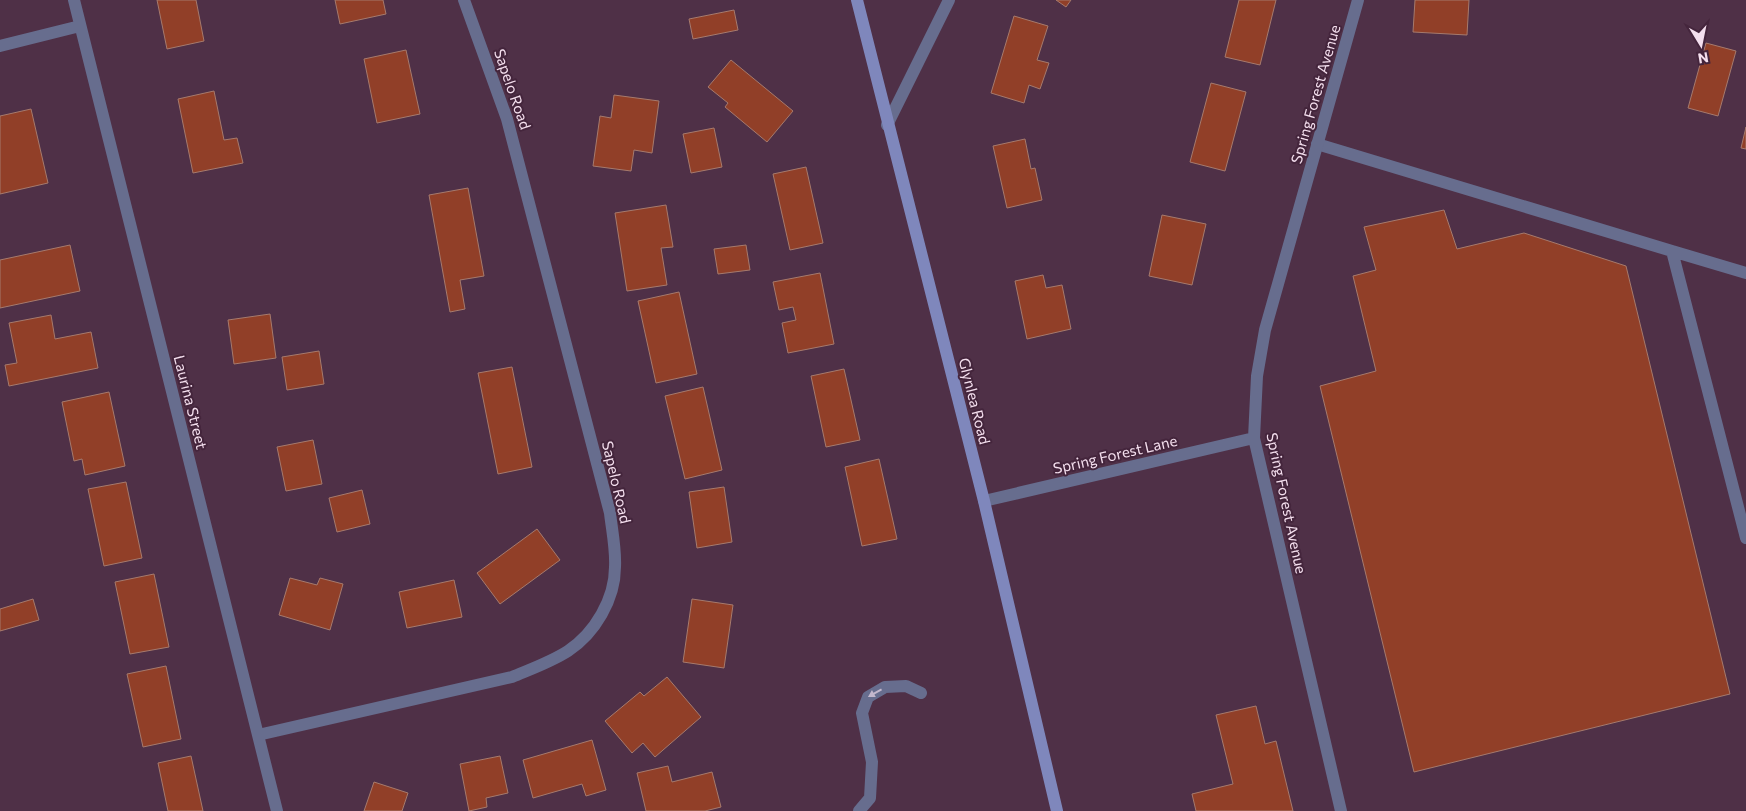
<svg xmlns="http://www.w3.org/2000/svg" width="1746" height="811" font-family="Commissioner,sans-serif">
  <rect width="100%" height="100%" fill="#4f3047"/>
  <path fill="#913f28" stroke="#a67a6d" d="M157 0H196L204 41 167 49Z
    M335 0H383L386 14 340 24Z
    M1056 0H1071L1066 7Z
    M1239 0H1276L1260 65 1225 57Z
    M1415 0H1469L1467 35 1413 32Z
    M734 10 738 30 693 39 689 19Z
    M1014 16 1048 26 1037 60 1049 63 1040 89 1029 85 1024 103 991 93Z
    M1706 43 1736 51 1718 116 1688 108Z
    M406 50 420 114 377 123 364 59Z
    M731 60 793 111 767 142 725 107 728 103 708 87Z
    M1211 83 1246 92 1225 171 1190 162Z
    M214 91 224 140 237 138 243 163 193 173 178 99Z
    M614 95 659 101 652 153 634 150 631 171 593 166 600 116 611 118Z
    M31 109 48 183 0 194V116Z
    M1746 127V149L1741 148Z
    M714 128 722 167 691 173 683 134Z
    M1025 139 1031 169 1035 168 1042 200 1007 208 993 146Z
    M806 167 823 243 790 250 773 174Z
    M468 188 484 276 460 280 465 309 450 312 429 195Z
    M666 205 673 247 661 248 667 285 627 291 615 213Z
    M1444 210 1457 249 1524 233 1626 266 1730 694 1414 772 1320 386 1376 371 1353 276 1376 270 1364 227Z
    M1162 215 1206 224 1192 285 1149 276Z
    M70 245 80 291 0 308V260Z
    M746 245 750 270 718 274 714 249Z
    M820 273 834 344 788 353 782 323 796 320 793 307 779 310 773 282Z
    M1043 275 1046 288 1062 285 1071 329 1027 339 1015 281Z
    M679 292 697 374 656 383 638 301Z
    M270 314 276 358 234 364 228 320Z
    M51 315 55 339 91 332 98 368 9 386 5 365 17 363 9 323Z
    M319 351 324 384 287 390 282 357Z
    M512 367 532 467 498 474 478 373Z
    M844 369 860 440 826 447 811 376Z
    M703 387 722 470 685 479 665 396Z
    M109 392 125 466 85 475 82 459 74 461 62 402Z
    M313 440 322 484 286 491 277 447Z
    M879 459 897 539 862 546 845 467Z
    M126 482 142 558 104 566 88 489Z
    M724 487 732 542 697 548 689 492Z
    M362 490 370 524 337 532 329 498Z
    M537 529 560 560 500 604 477 573Z
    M154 574 169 647 130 654 115 582Z
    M290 578 317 585 320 578 343 584 330 630 279 615Z
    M454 580 462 617 407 628 399 592Z
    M33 599 39 620 0 631V609Z
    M692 599 733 605 724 668 683 662Z
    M166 666 181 739 143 747 127 674Z
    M667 677 701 717 655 757 643 743 632 753 605 721 640 692 644 696Z
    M1256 706 1265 744 1276 741 1293 811H1196L1192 794 1233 784 1216 715Z
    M592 740 606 790 586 796 582 784 533 798 523 760Z
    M191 756 203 811H168L158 763Z
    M500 756 508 793 486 798 487 807 469 811 460 764Z
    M668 766 672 782 712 772 721 807 705 811H646L637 773Z
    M374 782 408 793 402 811H364Z"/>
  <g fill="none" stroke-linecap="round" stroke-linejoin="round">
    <path stroke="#676d8e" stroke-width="12" d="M1317 144 1672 251 1746 538
      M1672 251 1746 273
      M859 811 870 798 872 762 862 713 868 697 885 687 906 686 921 693"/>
    <path stroke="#676d8e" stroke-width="12" d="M74 0 277 811
      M0 46 80 26
      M887 125 949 0
      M984 501 1254 438
      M258 735 512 677C531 669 551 662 568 651 595 633 615 599 615 567 616 549 612 531 610 513L507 119 464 0
      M1341 811 1254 438 1257 376 1265 330 1358 0"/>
    <path stroke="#7f87bc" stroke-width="12" d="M857 0 984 501 1057 811"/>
  </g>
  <defs><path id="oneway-solid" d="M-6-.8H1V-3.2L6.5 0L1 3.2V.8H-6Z" transform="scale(1.25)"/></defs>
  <use fill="#c3b7cc" href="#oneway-solid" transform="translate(875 693) rotate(151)"/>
  <g text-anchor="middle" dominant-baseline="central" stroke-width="4" stroke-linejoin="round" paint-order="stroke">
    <g font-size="15" fill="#f4dfee" stroke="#44253c">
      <text transform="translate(513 89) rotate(71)">Sapelo Road</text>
      <text transform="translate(1315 94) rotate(-74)">Spring Forest Avenue</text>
      <text transform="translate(975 401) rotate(76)">Glynlea Road</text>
      <text transform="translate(191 402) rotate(76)">Laurina Street</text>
      <text transform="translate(1115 454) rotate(-13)">Spring Forest Lane</text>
      <text transform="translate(617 482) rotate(77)">Sapelo Road</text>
      <text transform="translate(1287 503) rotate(78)">Spring Forest Avenue</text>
    </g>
  </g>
  <g transform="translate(1701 45) rotate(170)" stroke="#44253c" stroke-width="4" paint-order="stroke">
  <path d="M0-4L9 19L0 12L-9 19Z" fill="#f4dfee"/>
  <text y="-8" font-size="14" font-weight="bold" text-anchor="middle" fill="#f4dfee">N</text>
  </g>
</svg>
